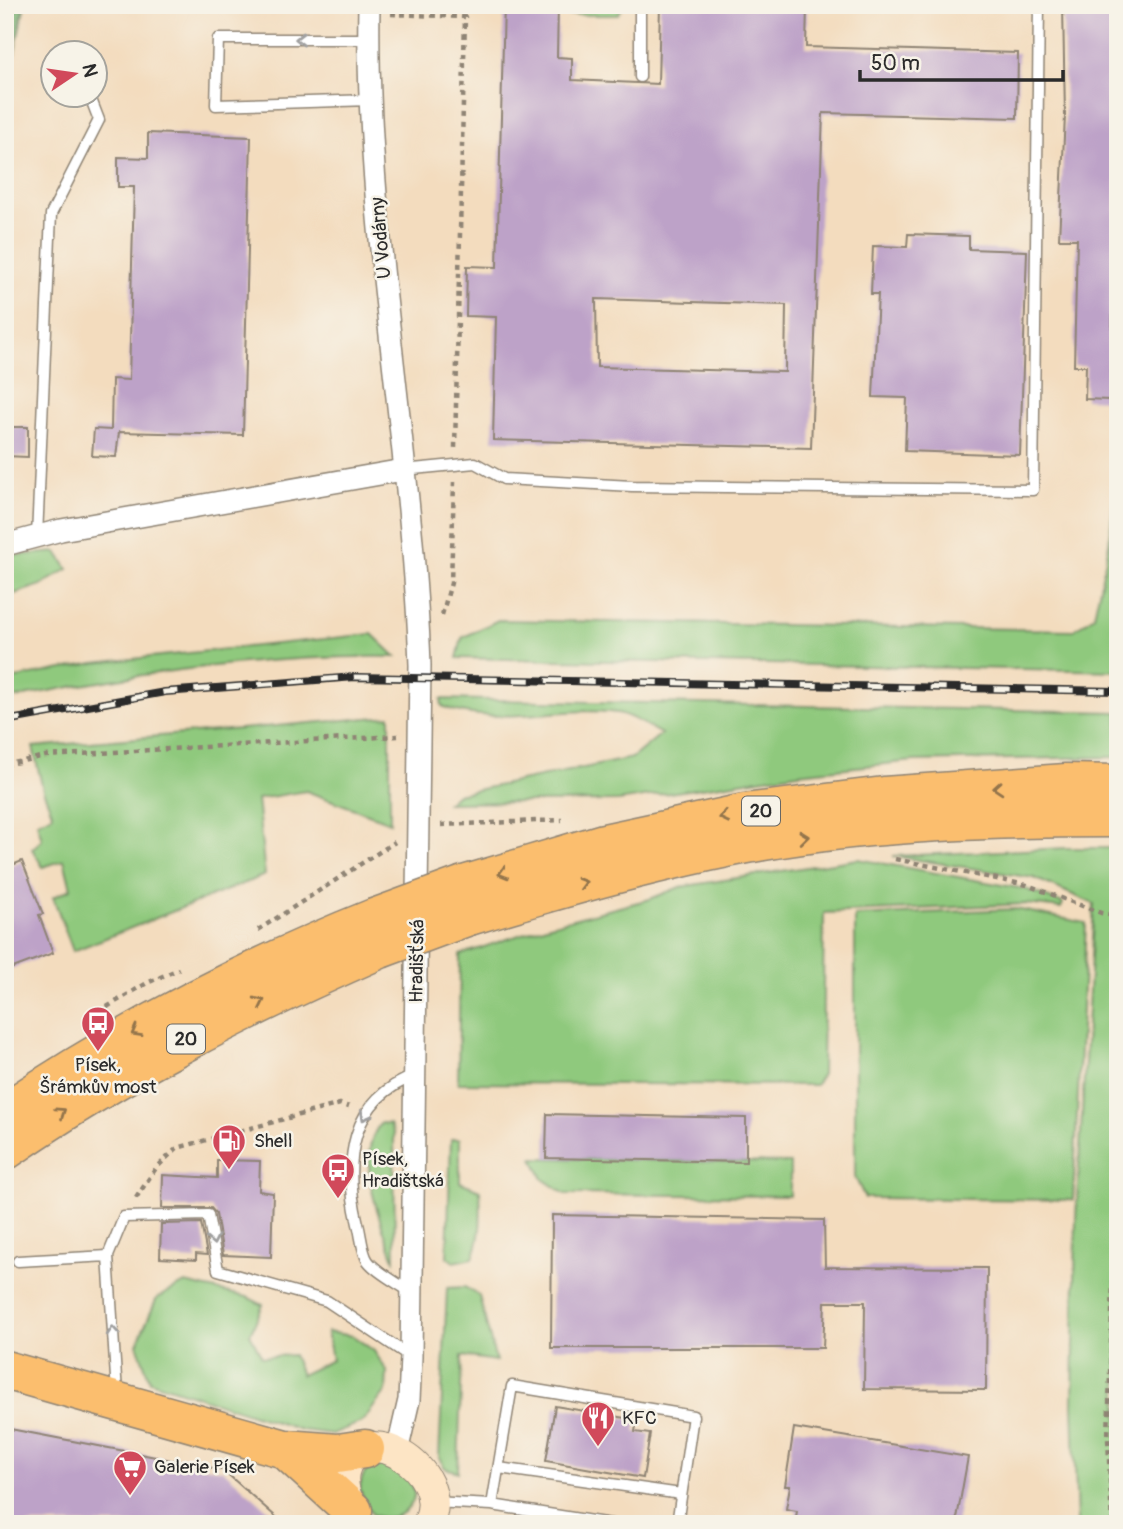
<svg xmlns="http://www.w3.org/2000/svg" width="1123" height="1529" font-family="Pangolin,sans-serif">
  <rect width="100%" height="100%" fill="#f7f3e8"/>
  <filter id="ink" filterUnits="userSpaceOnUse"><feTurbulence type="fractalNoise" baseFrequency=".0143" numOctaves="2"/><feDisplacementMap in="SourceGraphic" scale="14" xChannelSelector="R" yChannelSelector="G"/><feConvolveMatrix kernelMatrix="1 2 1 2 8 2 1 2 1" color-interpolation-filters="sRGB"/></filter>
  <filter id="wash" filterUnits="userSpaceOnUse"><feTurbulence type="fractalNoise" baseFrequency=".00686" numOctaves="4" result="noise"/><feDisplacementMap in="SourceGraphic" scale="28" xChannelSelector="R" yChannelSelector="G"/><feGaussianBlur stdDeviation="1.57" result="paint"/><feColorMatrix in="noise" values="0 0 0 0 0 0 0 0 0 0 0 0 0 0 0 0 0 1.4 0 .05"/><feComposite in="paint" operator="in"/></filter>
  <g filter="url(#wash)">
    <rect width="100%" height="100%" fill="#f3dcbe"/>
    <path fill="#8fc97d" stroke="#5d7a54" stroke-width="2" d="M561 5H625L617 15H561Z
      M1118 458V671L457 658 462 638 498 620 1074 630 1094 616 1109 544Z
      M57 552 68 569 41 585 5 597V556Z
      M372 634 396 657C265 655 133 673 5 700V680L94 663Z
      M441 699 1118 712V757L914 761 798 773 618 801 447 803 457 794 632 758 661 734C648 727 631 715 617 713 563 705 491 728 442 706Z
      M390 716V822L306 791 257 799 265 875 73 951 53 897 71 889 64 860 43 867 32 849 42 840 37 822 53 815 43 790 33 747Z
      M1066 848H1118V1524H1077L1073 1405 1076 1218 1094 904 1034 878 893 856Z
      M858 859 1025 889 1063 903 1061 908 1026 904 824 913 822 1074 816 1085 458 1083 460 955 546 926 650 899 680 887Z
      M1016 909 1086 923 1073 1200 865 1198 855 1177V916Z
      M381 1123 390 1124 394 1134 395 1262C382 1225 352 1157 381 1123Z
      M451 1139H460V1182L480 1190C481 1215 482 1235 473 1258L454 1262 447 1257Z
      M533 1158 790 1163V1196L565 1194 543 1179Z
      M185 1283 247 1297 263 1305 250 1334 262 1357 293 1355 301 1375 332 1360 327 1332 353 1336 374 1351 387 1371 386 1391 362 1422 332 1434 301 1430 150 1381 137 1344 157 1298Z
      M465 1287 479 1296 496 1361 462 1356 458 1472 445 1468 439 1458 447 1288Z
      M384 1464C440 1484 407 1529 373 1515 367 1509 364 1499 360 1491 360 1475 367 1465 384 1464Z"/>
    <path fill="#73ad6c" stroke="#4f6c4c" stroke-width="2" d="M5 7 24 8 5 98Z"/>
    <g id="blocks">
      <path fill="#bda2c8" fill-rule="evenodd" d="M504 5H558L557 57 572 58V80L658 84 660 5H807L806 47 1018 53 1017 118 823 113 811 448 493 440 496 317 466 316 467 266 497 267ZM596 299 786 305 785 372 597 367Z
        M1063 5H1115L1113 129H1118V135L1110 400 1085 399 1086 366H1074L1077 239H1059L1065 116Z
        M148 133 251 137 243 435 119 432 116 457 92 456 94 429 111 430 112 379 129 380 134 187H118V157L148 158Z
        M908 234 969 236V249L1027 251 1020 455 905 451 907 398 873 397 878 294H871L873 246 907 247Z
        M5 427H28V457L5 456Z
        M22 861 43 914 39 915 53 953 5 971V868Z
        M547 1114 746 1118V1162L546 1158Z
        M217 1160 260 1161 259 1191 273 1193 271 1257 223 1255 216 1214 211 1208H162L163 1175 217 1178Z
        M552 1215 824 1220 825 1267 987 1268 986 1390 864 1389 865 1302H825L823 1348H551Z
        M201 1223 207 1255 196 1254V1260L160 1258 161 1224Z
        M555 1406 637 1420 635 1432 650 1434 643 1478 546 1461Z
        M5 1428 223 1470 284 1524H5Z
        M794 1428 968 1457 956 1524H795L797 1511 786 1509 790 1486H785Z"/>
    </g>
  </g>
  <g filter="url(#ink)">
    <use href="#blocks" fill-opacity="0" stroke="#8f8474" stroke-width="2"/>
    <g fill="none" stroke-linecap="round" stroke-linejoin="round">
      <g stroke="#8f8474" stroke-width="13">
        <path id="lane" d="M368 39H218L216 105 371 100
          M640 77V5
          M403 470 475 463 504 479 632 486 1033 490 1039 5
          M37 537 51 214 99 120 89 94
          M18 1261 108 1256
          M412 1293C400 1284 377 1273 368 1261 362 1253 361 1234 358 1224 343 1163 349 1098 417 1075
          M117 1393 108 1256 124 1217 208 1215 218 1270 327 1301 411 1357
          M499 1468 681 1494
          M433 1502 492 1505 611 1524
          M492 1505 512 1386 693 1416 677 1524"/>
      </g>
      <g stroke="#8f8474" stroke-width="24">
        <path id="street" d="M369 5C365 226 412 445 420 665L411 1357 409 1400 397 1452
          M5 545 61 530 403 470"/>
      </g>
      <g stroke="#8f8474" stroke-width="32">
        <path id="secondary" d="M355 1513C347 1501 341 1487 344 1472 357 1414 455 1468 428 1524"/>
      </g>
      <g stroke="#8f8474" stroke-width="41">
        <path id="highway" d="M464 885 604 843 744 813 884 796 1066 783 1118 784
          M469 916C566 887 663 859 763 841 879 821 1000 818 1118 818
          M5 1112C121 1034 244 970 374 918
          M5 1151C123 1069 248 1007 380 949
          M5 1370 285 1449 338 1453 365 1449
          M285 1449 353 1511"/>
      </g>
      <path stroke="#8f8474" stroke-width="4.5" stroke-dasharray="5 5" stroke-linecap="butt" d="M391 14 465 17 455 448
        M442 615 451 583 454 482
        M5 765 45 756 398 736
        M441 825 562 820
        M895 859 1027 885 1101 913 1118 916
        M258 930 395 842
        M107 1007 147 983 179 969
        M136 1198 156 1168 177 1148 340 1104 349 1107
        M1112 1524 1108 1438 1118 1123"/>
      <use href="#lane" stroke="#fff" stroke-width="10"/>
      <use href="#street" stroke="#fff" stroke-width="21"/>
      <use href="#secondary" stroke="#fde5c5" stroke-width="30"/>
      <use href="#highway" stroke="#fbbe6e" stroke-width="38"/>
      <g stroke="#2b2b2b" stroke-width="8">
        <path id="rail" d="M5 721 165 692 355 677 1118 691"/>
      </g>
      <use href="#rail" stroke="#f7f3e8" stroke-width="5" stroke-dasharray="16" stroke-linecap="butt"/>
      <g stroke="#8f8474" stroke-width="41" stroke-linecap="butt">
        <path id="highway-bridge" d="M374 918 464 885
          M380 949 469 916"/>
      </g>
      <use href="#highway-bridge" stroke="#fbbe6e" stroke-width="38"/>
    </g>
    <defs><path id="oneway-chevron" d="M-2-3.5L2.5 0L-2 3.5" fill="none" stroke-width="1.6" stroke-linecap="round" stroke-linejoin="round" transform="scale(1.75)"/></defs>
    <g stroke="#a0a0a0">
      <use href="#oneway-chevron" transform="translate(300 39) rotate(180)"/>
      <use href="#oneway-chevron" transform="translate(365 1116) rotate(118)"/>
      <use href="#oneway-chevron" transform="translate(213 1240) rotate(79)"/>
      <use href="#oneway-chevron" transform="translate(113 1331) rotate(-94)"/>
    </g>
    <g stroke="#93744c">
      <use href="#oneway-chevron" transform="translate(998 788) rotate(176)"/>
      <use href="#oneway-chevron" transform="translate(724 817) rotate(168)"/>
      <use href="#oneway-chevron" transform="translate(804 837) rotate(-6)"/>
      <use href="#oneway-chevron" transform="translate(503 873) rotate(163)"/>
      <use href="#oneway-chevron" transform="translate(582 883) rotate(-16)"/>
      <use href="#oneway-chevron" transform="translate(260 1002) rotate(-26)"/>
      <use href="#oneway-chevron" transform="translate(136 1032) rotate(151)"/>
      <use href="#oneway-chevron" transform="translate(61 1112) rotate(-34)"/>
    </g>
  </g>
  <defs>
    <g id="bus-pin" transform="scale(1.75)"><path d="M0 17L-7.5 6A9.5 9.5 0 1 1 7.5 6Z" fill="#d1495b" stroke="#f7f3e8"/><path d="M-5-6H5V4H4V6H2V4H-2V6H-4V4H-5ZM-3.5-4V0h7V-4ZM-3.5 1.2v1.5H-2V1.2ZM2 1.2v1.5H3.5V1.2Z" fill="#fff"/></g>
    <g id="fuel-pin" transform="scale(1.75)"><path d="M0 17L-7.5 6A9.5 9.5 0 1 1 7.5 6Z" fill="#d1495b" stroke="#f7f3e8"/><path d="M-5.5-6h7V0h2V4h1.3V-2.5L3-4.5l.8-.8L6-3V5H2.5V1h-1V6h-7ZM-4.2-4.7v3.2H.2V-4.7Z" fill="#fff"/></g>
    <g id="restaurant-pin" transform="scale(1.75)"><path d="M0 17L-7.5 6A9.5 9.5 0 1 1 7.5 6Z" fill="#d1495b" stroke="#f7f3e8"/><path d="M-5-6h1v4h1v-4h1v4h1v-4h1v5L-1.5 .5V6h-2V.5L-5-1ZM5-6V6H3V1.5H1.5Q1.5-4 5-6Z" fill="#fff"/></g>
    <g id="supermarket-pin" transform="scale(1.75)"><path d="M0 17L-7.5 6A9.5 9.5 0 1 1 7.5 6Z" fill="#d1495b" stroke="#f7f3e8"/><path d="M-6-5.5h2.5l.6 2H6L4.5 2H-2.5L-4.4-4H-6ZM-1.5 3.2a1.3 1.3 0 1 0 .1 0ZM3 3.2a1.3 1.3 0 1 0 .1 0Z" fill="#fff"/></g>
  </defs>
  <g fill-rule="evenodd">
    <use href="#bus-pin" x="98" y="1023"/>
    <use href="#fuel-pin" x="229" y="1141"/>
    <use href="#bus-pin" x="338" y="1170"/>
    <use href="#restaurant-pin" x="598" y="1418"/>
    <use href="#supermarket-pin" x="130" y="1467"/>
  </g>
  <g text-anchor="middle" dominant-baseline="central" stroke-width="5" stroke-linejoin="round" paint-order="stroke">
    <g fill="#f7f3e8" stroke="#686764" stroke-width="2">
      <rect x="742" y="796.5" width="38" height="29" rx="5"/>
      <rect x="167" y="1024.5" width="38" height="29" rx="5"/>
    </g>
    <g font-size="18" font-weight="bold" fill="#2b2b2b">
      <text x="761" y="811">20</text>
      <text x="186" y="1039">20</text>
    </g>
    <g font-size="19" fill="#2b2b2b" stroke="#f7f3e8">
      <text transform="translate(381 238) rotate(-95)">U Vodárny</text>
      <text transform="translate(417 961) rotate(-89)">Hradišťská</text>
    </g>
    <g font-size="19" fill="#2b2b2b" stroke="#f7f3e8" text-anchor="start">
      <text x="98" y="1065" text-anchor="middle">Písek,<tspan x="98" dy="22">Šrámkův most</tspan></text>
      <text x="254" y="1141">Shell</text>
      <text x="362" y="1159">Písek,<tspan x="362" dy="22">Hradištská</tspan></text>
      <text x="622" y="1418">KFC</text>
      <text x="154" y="1467">Galerie Písek</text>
    </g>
  </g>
  <rect width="1123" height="1529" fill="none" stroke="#f7f3e8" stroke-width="28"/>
  <g transform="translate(74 74) rotate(77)"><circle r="33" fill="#f7f3e8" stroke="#a5a39c" stroke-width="2"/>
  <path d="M0-5L12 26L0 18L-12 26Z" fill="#d1495b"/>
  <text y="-10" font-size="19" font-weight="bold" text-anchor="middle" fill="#2b2b2b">N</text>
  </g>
  <path d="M860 70v10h203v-10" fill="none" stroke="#2b2b2b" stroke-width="3.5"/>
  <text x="871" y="70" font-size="21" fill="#2b2b2b" stroke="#f7f3e8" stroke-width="5" paint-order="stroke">50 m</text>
</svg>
